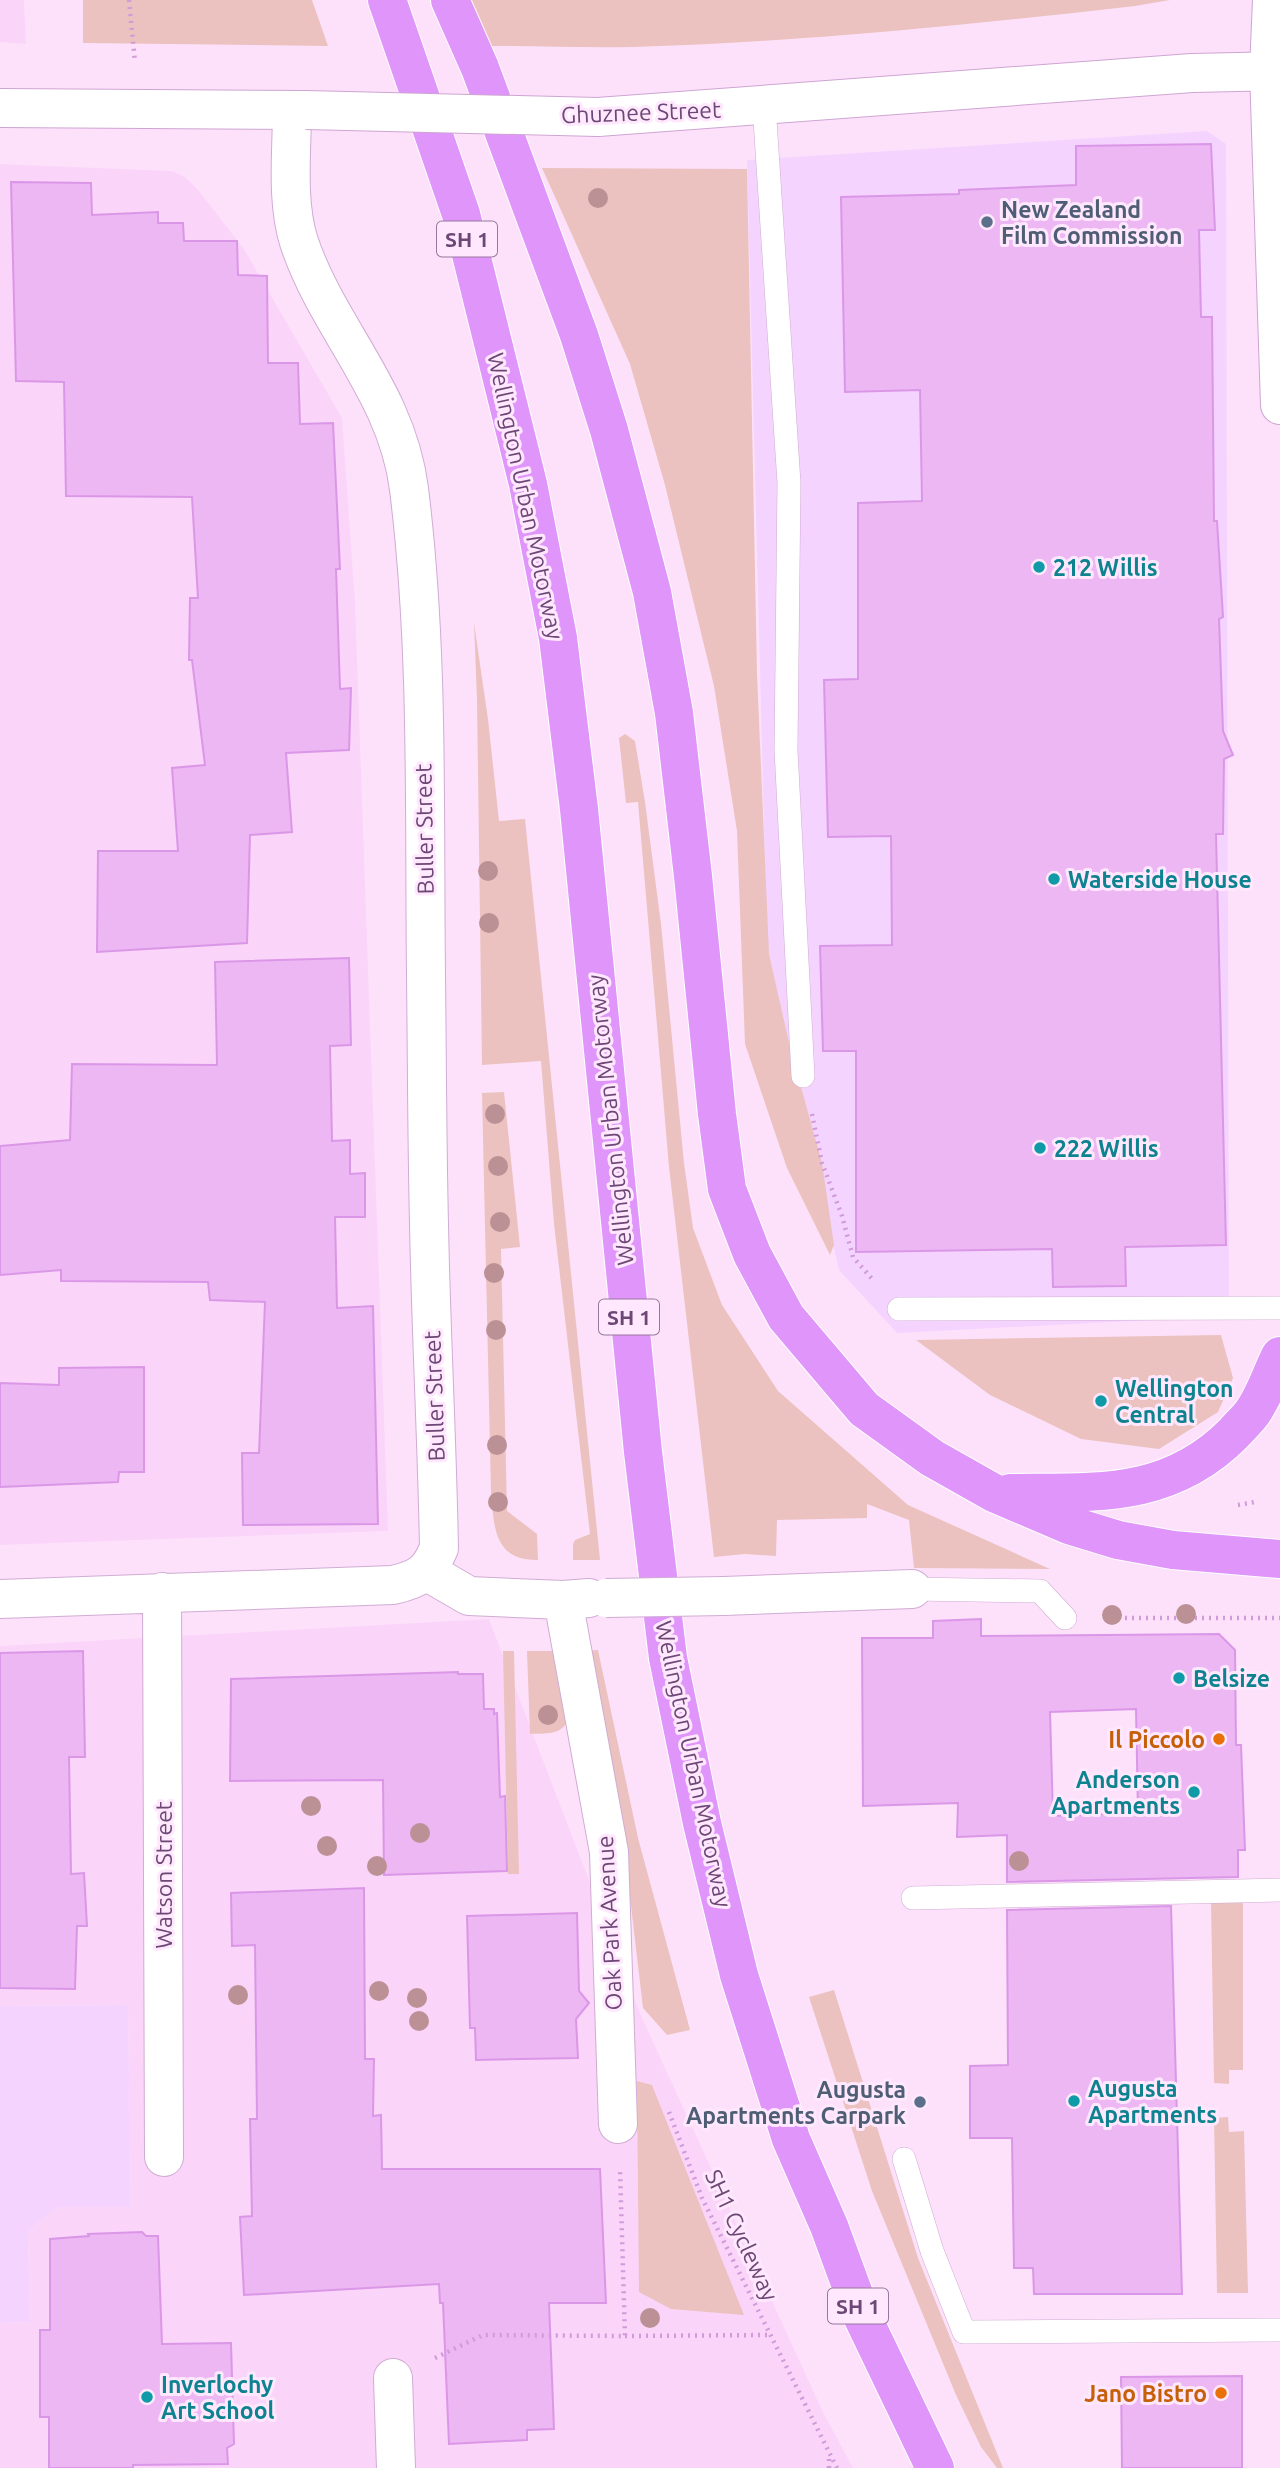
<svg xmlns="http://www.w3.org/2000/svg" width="1280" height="2468" font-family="Ubuntu,sans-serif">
  <rect width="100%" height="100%" fill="#fde1fb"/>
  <path fill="#fad5f9" d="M0 0H24L26 44 0 42Z
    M0 164 172 171 185 177 199 191 244 249 342 418 355 602 388 1531 0 1545Z
    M489 1619 639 2011 822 2410 853 2468H0V2323L30 2322 28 2231 58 2207 131 2206 128 2005 0 2006V1646Z"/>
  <path fill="#f4d4fe" d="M1207 131 1226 144 1229 1316 897 1333 839 1270 767 946 747 160Z
    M128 2005 131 2207H58L28 2231 30 2322 0 2323V2006Z"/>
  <path fill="#ebc2bf" d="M83 0H312L328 46 83 43Z
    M470 0H1170L1135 6C968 25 801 42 633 47 585 48 537 46 489 46Z
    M542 168 747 169 757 673 769 954 790 1047 822 1163 834 1245 830 1255 787 1168 745 1044 737 831 714 686 665 485 630 364Z
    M474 623 488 719 499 821 525 819 600 1560H573V1544L575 1540 590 1534 554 1224 541 1061 482 1065 477 699Z
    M625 734 635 741 645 802 661 924 684 1163 693 1228 722 1305 778 1391 908 1505 1050 1569 914 1568 909 1520 867 1504V1518L777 1520 776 1556 745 1554 714 1557 669 1167 638 802 626 803 619 738Z
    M504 1092 520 1247 501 1249 507 1511 537 1534 538 1560C494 1561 494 1527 491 1493L482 1093Z
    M1221 1335 1233 1378 1218 1412 1159 1449 1081 1439 990 1395 916 1340Z
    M598 1650 638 1838 690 2030 667 2035 643 2008 622 1829 583 1651Z
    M503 1651H514L519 1874H508Z
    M527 1651H558L568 1720C561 1736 545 1733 530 1734Z
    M1211 1901H1243V2070H1229V2084L1214 2083Z
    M834 1990 918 2258 1003 2468H997L981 2447 956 2395 872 2191 809 1997Z
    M637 2081 652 2085 744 2315 671 2309 639 2292Z
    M1228 2117 1229 2132 1244 2131 1248 2293H1217L1214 2118Z"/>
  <path fill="#ecb7f3" stroke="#db97e7" stroke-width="2" fill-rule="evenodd" d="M1211 144 1215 230H1199L1201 317H1212L1214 521H1217L1223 617 1219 619 1223 731 1233 755 1224 759 1223 834H1216L1226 1245 1125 1247 1126 1286 1053 1287 1052 1249 856 1252V1051H823L820 946 892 945 891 836 828 837 824 680 858 679V503L922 501 920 390 845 392 841 197 959 194V190L1076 185V146Z
    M11 182 91 183 92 215 158 212V223H183L184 241H237L238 275 267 276 268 363H298L300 424 333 423 340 569H336L340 689 351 688 349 750 286 753 292 832 250 835 247 943 97 952 98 851H178L172 768 205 765 192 660H189L190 598H198L192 497 66 496 64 382 16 381Z
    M349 958 351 1045 330 1046 332 1141 350 1140V1174L365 1173V1217H335L337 1308 373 1306 378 1524 243 1525 242 1453H259L265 1302 210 1300 208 1282 61 1281V1270L0 1275V1146L70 1140 72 1064 217 1065 215 962Z
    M144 1367V1472H119L118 1482 0 1487V1383L59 1385V1368Z
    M981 1619V1636L1219 1634 1235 1650 1236 1745H1241L1245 1850H1238V1877L1007 1882V1835L957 1837 958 1803 863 1806 862 1638H933V1621ZM1136 1709 1138 1813 1053 1816 1050 1712Z
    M83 1651 85 1757H69L71 1874 84 1873 87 1926H77L75 1989 0 1988V1653Z
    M458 1672V1674H483L484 1709H494V1714L497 1713 500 1797 505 1796 507 1871 384 1875 383 1780 230 1781 231 1679Z
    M364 1888 365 2059H374L373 2116 381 2115 382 2169H600L606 2303H549L554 2429 527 2430V2440L449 2444 443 2303H440L439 2284 244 2295 240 2217 252 2216 250 2119H257L255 1945 232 1946 231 1893Z
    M1171 1906 1182 2294H1034L1033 2268H1014L1012 2138H970V2066L1008 2065 1007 1910Z
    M577 1913 579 1991 589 2003 576 2019 578 2058 476 2060 475 2028H470L467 1916Z
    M142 2232 146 2236H158L162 2344 231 2343 234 2444 227 2448 228 2464 133 2465V2468H49V2417H40V2330H50V2239L89 2236 88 2234Z
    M1242 2376V2468H1122L1121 2377Z"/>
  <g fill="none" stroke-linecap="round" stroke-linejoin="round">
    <g stroke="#d0acd3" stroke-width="24">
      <path id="lane" d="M764 105 789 483 786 750 803 1076
        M899 1309 1280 1308
        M912 1589 1040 1591 1065 1618
        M913 1898 1280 1890
        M904 2159 932 2251 964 2332 1280 2330"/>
    </g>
    <g stroke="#d0acd3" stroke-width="40">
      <path id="street" d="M426 1571 469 1596 563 1600 589 1598
        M162 1592 164 2157
        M724 1596 912 1589
        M0 1599 393 1585C419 1579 429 1573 439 1548 437 1440 431 1332 429 1224 427 1140 427 1057 426 974 424 812 429 649 409 489 397 392 328 329 299 242 286 201 292 152 292 110
        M563 1600 609 1852 618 2124
        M393 2378 396 2468"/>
    </g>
    <g stroke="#cea5d2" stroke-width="40">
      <path id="secondary" d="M1272 0 1269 70 1280 405
        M0 108 306 110
        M598 117 1192 73 1280 71"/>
    </g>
    <g stroke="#fff" stroke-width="40">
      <path id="highway" d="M387 0 461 214 528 484 558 638 579 809 643 1452 668 1658 702 1823 739 1975 791 2139 829 2226 862 2316 935 2468
        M450 0 480 68 579 335 609 430 652 592 674 713 693 876 717 1114 727 1189 752 1254 786 1317 864 1409 932 1458 994 1493 1069 1525 1118 1540 1173 1550 1280 1559
        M1010 1493C1096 1492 1169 1499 1234 1433 1240 1426 1247 1420 1252 1413 1264 1397 1271 1374 1280 1356"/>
    </g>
    <path stroke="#d09bd8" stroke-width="4.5" stroke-dasharray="2 5" stroke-linecap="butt" d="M129 0 135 62
      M812 1114 822 1163 842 1216 853 1257 874 1281
      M1238 1505 1255 1502
      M1104 1618H1280
      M669 2112 702 2198 837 2468
      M625 2336 770 2335
      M435 2358 483 2335 625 2336 620 2169
      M829 2468V2456"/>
    <use href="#lane" stroke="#fff" stroke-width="23"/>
    <use href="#street" stroke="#fff" stroke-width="38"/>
    <use href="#secondary" stroke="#fff" stroke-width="38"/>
    <use href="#highway" stroke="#df95fa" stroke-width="38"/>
    <g stroke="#d0acd3" stroke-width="40" stroke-linecap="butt">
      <path id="street-bridge" d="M606 1598 724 1596"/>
    </g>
    <g stroke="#cea5d2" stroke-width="40" stroke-linecap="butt">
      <path id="secondary-bridge" d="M306 110 598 117"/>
    </g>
    <use href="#street-bridge" stroke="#fff" stroke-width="38"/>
    <use href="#secondary-bridge" stroke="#fff" stroke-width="38"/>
  </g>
  <g fill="#bc9196">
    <circle cx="598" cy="198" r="10"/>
    <circle cx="488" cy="871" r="10"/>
    <circle cx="489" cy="923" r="10"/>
    <circle cx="495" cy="1114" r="10"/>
    <circle cx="498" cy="1166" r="10"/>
    <circle cx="500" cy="1222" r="10"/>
    <circle cx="494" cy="1273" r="10"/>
    <circle cx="496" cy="1330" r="10"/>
    <circle cx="497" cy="1445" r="10"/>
    <circle cx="498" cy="1502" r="10"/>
    <circle cx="1186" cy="1614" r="10"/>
    <circle cx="1112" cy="1615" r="10"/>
    <circle cx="548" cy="1715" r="10"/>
    <circle cx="311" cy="1806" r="10"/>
    <circle cx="420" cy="1833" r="10"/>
    <circle cx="327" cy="1846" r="10"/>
    <circle cx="1019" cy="1861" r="10"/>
    <circle cx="377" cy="1866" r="10"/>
    <circle cx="379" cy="1991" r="10"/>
    <circle cx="238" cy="1995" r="10"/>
    <circle cx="417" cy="1998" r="10"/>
    <circle cx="419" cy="2021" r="10"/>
    <circle cx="650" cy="2318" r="10"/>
  </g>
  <g fill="#5c6f8a" stroke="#ffe8fd" stroke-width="2.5">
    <circle cx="987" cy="222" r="7"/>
    <circle cx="920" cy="2102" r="7"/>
  </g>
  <g fill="#0f9aa8" stroke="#ffe8fd" stroke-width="2.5">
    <circle cx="1039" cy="567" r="7"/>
    <circle cx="1054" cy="879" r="7"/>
    <circle cx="1040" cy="1148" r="7"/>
    <circle cx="1101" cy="1401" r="7"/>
    <circle cx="1179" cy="1678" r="7"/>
    <circle cx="1194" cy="1792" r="7"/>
    <circle cx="1074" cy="2101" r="7"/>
    <circle cx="147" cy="2397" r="7"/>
  </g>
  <g fill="#e8710a" stroke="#ffe8fd" stroke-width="2.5">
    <circle cx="1219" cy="1739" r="7"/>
    <circle cx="1221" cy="2393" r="7"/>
  </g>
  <g text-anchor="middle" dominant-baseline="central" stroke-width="6" stroke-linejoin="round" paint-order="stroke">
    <g fill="#ffe8fd" stroke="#99779e" stroke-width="2">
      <rect x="437" y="221.5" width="60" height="35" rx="5"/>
      <rect x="599" y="1299.5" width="60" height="35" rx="5"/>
      <rect x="828" y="2288.5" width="60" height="35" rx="5"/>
    </g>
    <g font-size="21" font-weight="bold" fill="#6d4775">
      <text x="467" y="239">SH 1</text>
      <text x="629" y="1317">SH 1</text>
      <text x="858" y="2306">SH 1</text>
    </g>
    <g font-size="23" fill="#6d4775" stroke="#ffe8fd">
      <text transform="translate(641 112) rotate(-2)">Ghuznee Street</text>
      <text transform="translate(526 496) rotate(78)">Wellington Urban Motorway</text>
      <text transform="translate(424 829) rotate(-91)">Buller Street</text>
      <text transform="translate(610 1120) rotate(-96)">Wellington Urban Motorway</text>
      <text transform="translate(434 1396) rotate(-92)">Buller Street</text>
      <text transform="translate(694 1764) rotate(78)">Wellington Urban Motorway</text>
      <text transform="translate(163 1875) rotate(-90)">Watson Street</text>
      <text transform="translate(609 1923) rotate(-93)">Oak Park Avenue</text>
      <text transform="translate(742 2235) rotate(65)">SH1 Cycleway</text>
    </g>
    <g font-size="23" font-weight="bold" fill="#4e5e75" stroke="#ffe8fd" text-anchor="start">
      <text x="1001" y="209">New Zealand<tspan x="1001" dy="26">Film Commission</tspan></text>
      <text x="906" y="2089" text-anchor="end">Augusta<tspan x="906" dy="26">Apartments Carpark</tspan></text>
    </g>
    <g font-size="23" font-weight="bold" fill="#0d838f" stroke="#ffe8fd" text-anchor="start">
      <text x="1053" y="567">212 Willis</text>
      <text x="1068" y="879">Waterside House</text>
      <text x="1054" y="1148">222 Willis</text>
      <text x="1115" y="1388">Wellington<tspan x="1115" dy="26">Central</tspan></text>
      <text x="1193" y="1678">Belsize</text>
      <text x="1180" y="1779" text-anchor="end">Anderson<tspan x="1180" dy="26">Apartments</tspan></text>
      <text x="1088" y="2088">Augusta<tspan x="1088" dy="26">Apartments</tspan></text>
      <text x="161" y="2384">Inverlochy<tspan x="161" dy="26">Art School</tspan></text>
    </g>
    <g font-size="23" font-weight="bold" fill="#c56008" stroke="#ffe8fd" text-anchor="end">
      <text x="1205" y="1739">Il Piccolo</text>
      <text x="1207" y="2393">Jano Bistro</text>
    </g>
  </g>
</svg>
